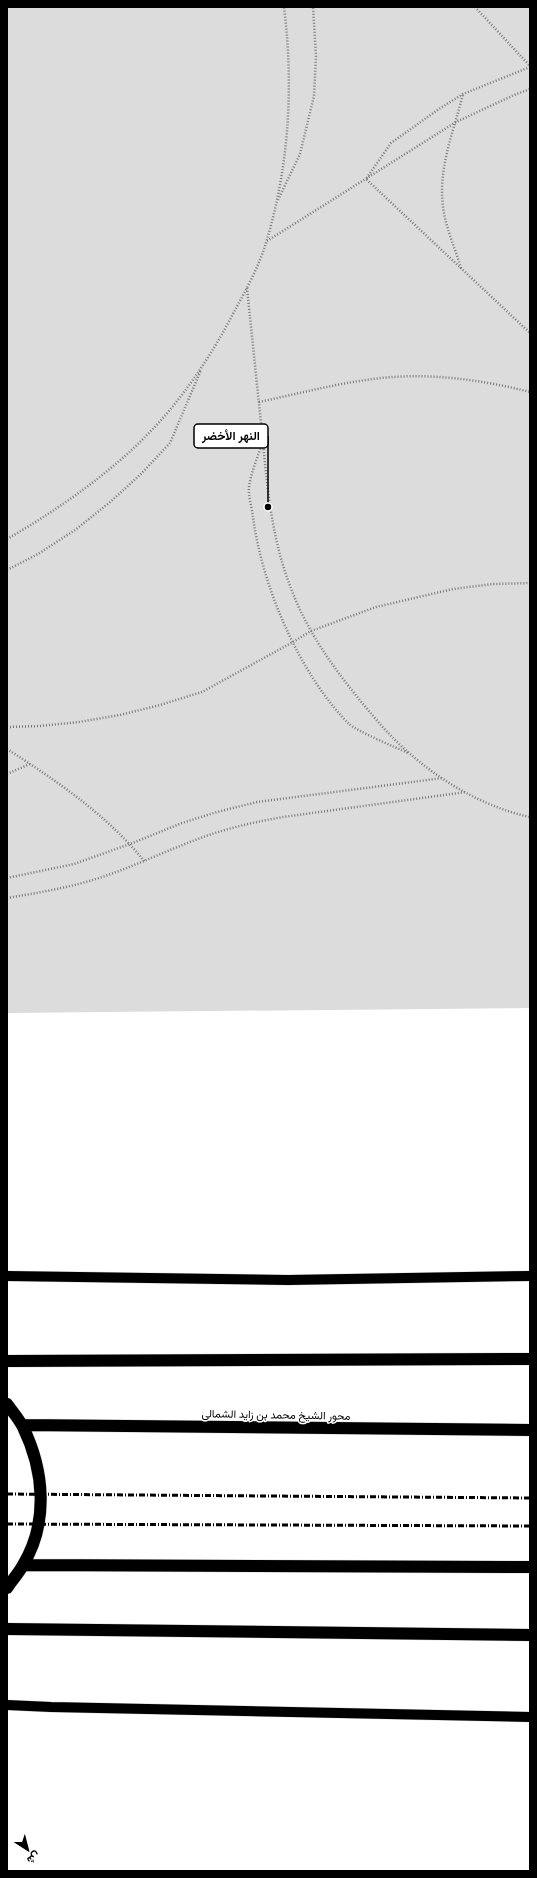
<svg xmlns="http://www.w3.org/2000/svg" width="537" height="1878" font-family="Figtree,Vazirmatn,sans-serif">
  <rect width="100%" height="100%" fill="#fff"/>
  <path fill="#dcdcdc" d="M7 7H530V1008L7 1013Z"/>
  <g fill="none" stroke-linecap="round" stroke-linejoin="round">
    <g stroke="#dbdbdb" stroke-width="11">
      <path id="primary" d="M7 1276 288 1280 530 1276
        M7 1705 51 1707 530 1717"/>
    </g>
    <g stroke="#dbdbdb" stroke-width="13">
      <path id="highway" d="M7 1361 530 1359
        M7 1404C12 1411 19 1419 23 1427 44 1470 49 1522 23 1565 19 1573 12 1580 7 1588
        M23 1425 530 1430
        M24 1565 530 1567
        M7 1629 530 1635"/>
    </g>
    <path stroke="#777" stroke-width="2.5" stroke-dasharray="1 2" stroke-linecap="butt" d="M475 7 530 66
      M530 67 463 94 439 109 391 143 366 179 530 333
      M278 200 300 154 314 96 316 56 313 7
      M267 241 456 122 514 95 530 89
      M461 268C455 248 445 226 443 206 438 167 454 131 463 94
      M247 288C252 336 257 385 262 433 267 484 271 535 289 583 307 634 339 676 374 717 413 764 470 804 530 817
      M259 402C297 394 334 384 373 379 425 372 479 379 530 392
      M262 443C258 457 251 472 249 487 248 496 252 508 253 517 262 586 299 673 348 723 356 731 395 747 408 753
      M7 539C53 513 109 474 146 436 182 400 212 355 235 310 246 290 258 268 265 246 289 169 294 87 284 7
      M7 570 38 554 75 530 109 503 141 474 170 443 201 370
      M7 727 40 726 79 722 120 715 160 705 202 692 293 642 311 631 376 607 453 589 493 584 530 583
      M7 749C57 781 107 815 145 862
      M7 774 30 764
      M7 878 74 864 130 844 182 823 217 812 257 802 443 778
      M7 898C37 893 67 888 96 879 137 866 175 846 215 833 237 826 260 821 283 817L466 792"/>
    <use href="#primary" stroke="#000" stroke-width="10"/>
    <use href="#highway" stroke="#000" stroke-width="12"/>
    <path stroke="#000" stroke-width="3" stroke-dasharray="6 2 1 2" stroke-linecap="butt" d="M7 1494 530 1498
      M7 1524 530 1526"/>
  </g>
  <g text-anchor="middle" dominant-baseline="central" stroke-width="3" stroke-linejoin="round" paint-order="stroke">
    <g font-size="11" fill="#000" stroke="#fff">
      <text transform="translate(276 1415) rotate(1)">محور الشيخ محمد بن زايد الشمالى</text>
    </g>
  </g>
  <path fill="none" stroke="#000" stroke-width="1.5" d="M268 507L268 436"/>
  <circle fill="#000" stroke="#fff" stroke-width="1.5" cx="268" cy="507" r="4"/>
  <rect fill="#fff" stroke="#000" stroke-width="1.5" x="194" y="424" width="74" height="24" rx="4"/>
  <g font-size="12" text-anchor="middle" font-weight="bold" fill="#000">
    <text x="231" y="440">النهر الأخضر</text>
  </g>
  <rect width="537" height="1878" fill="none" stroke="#000000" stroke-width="16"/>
  <g transform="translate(28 1850) rotate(144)" stroke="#ffffff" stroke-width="3" paint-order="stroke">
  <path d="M0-3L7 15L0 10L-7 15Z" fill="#000000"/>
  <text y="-6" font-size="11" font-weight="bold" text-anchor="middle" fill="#000000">ش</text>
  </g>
</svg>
